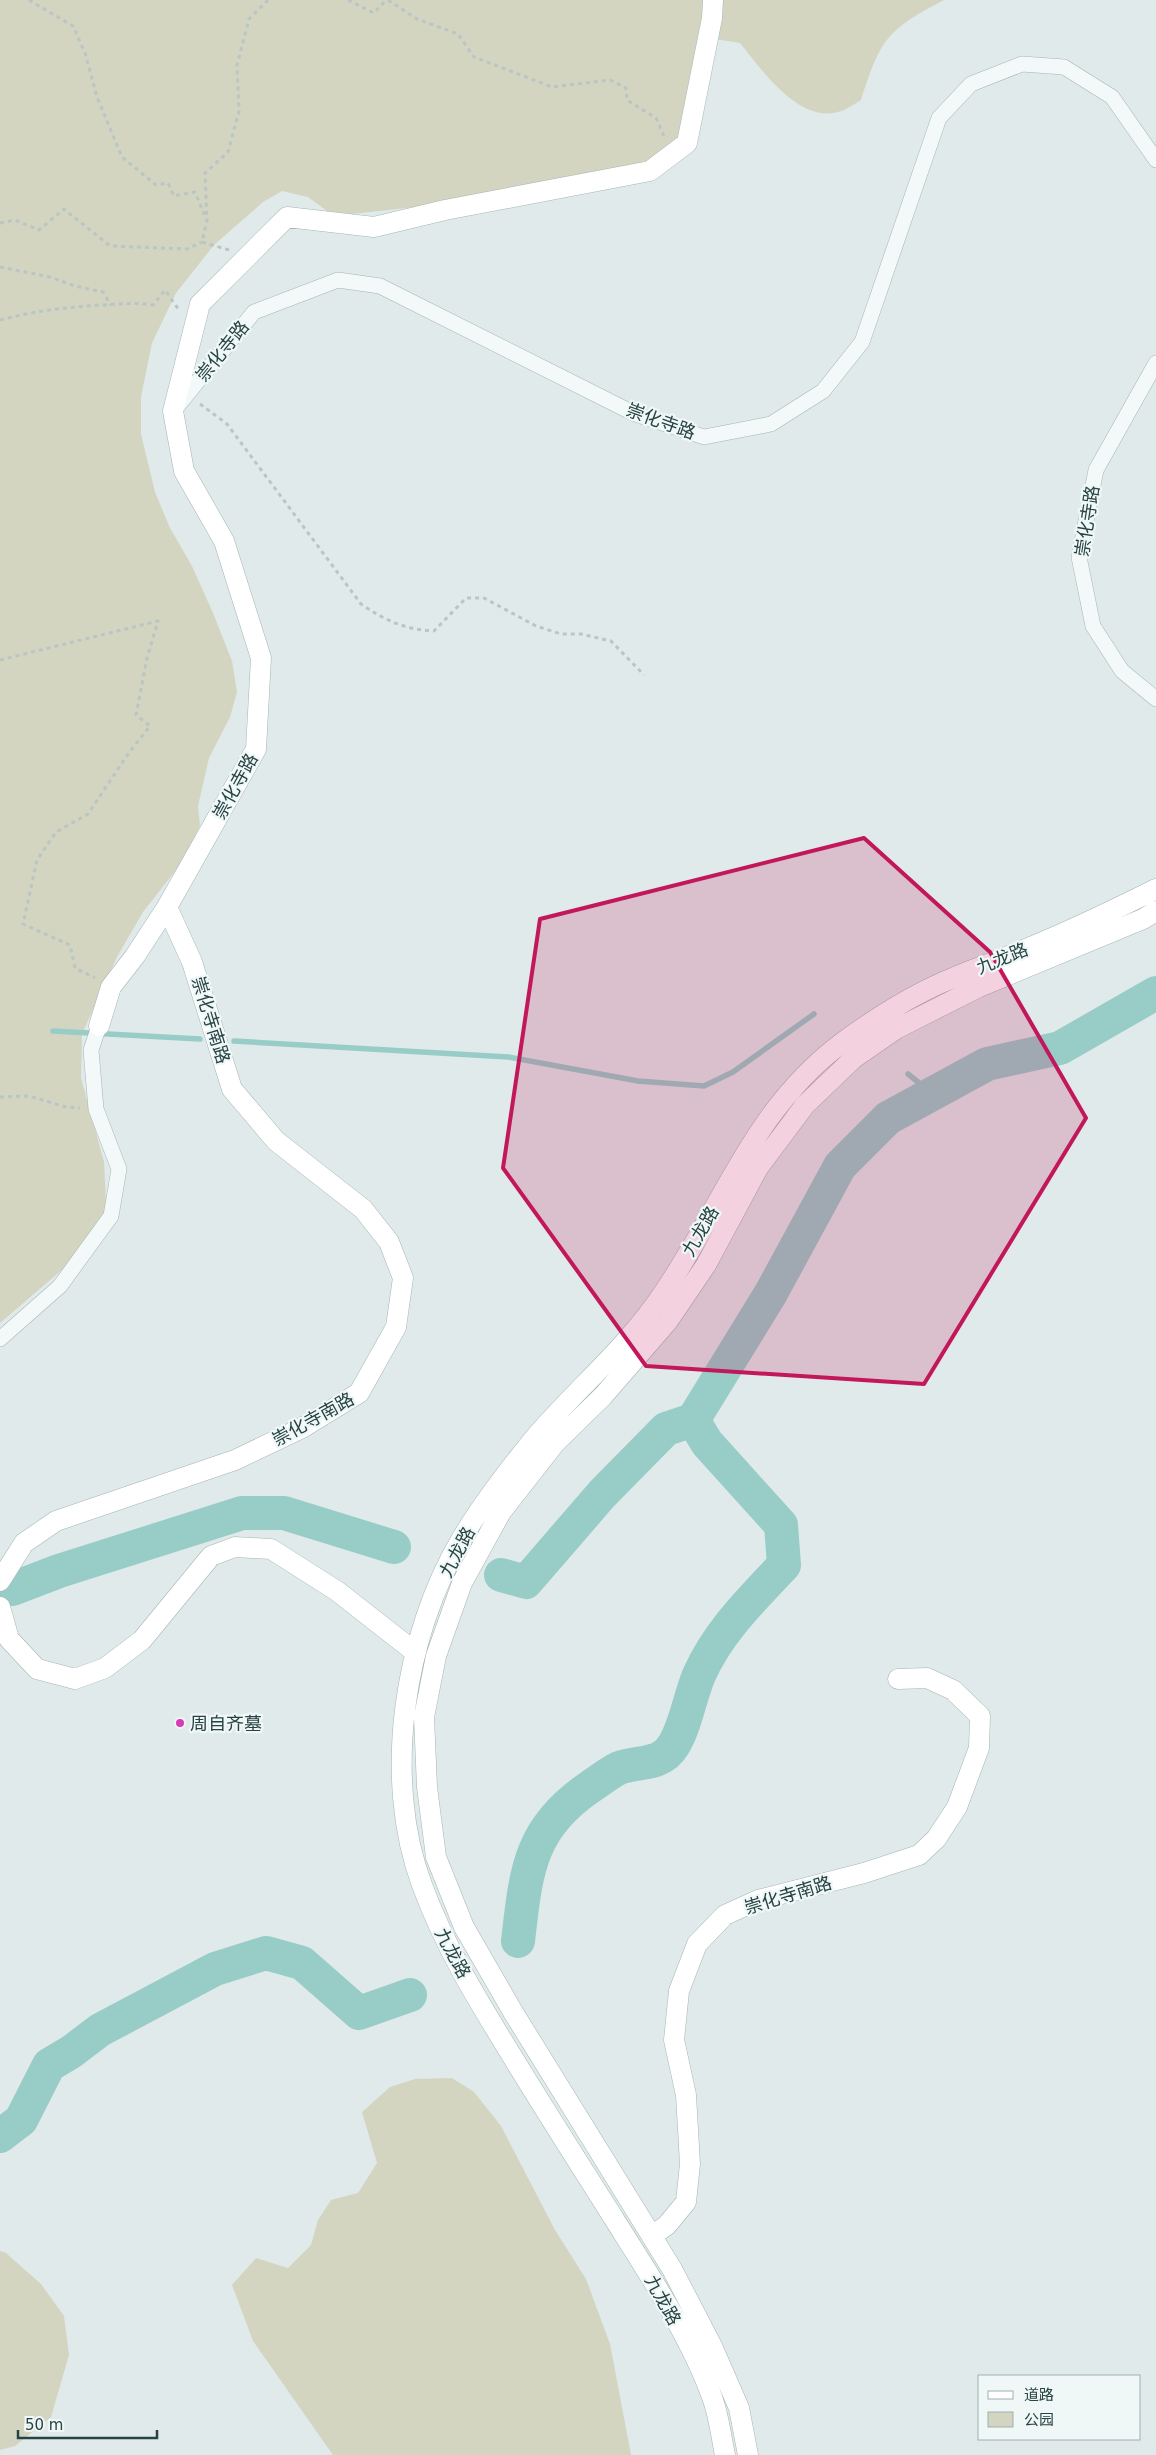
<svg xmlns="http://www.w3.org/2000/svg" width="1156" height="2455" font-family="'DejaVu Sans','Noto Sans SC',sans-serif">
  <rect width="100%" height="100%" fill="#e0eaea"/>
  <path fill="#d3d5c0" d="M0 0H944C887 30 881 38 861 100 856 103 850 107 844 110 801 128 763 71 740 43L709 38V72L704 107 694 134 621 184 352 214 327 211 308 197 282 191 263 202 214 245 176 293 152 343 141 397V434L155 492 170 528 192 566 213 613 232 661 237 692 230 717 209 758 198 806 200 826 180 865 143 912 117 957 82 1034 81 1078 104 1162 107 1223 84 1251 0 1323Z
    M452 2078 474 2092 501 2126 555 2230 586 2279 610 2344 631 2455H333L253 2341 232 2285 256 2258 288 2268 311 2245 318 2220 331 2200 358 2193 377 2163 362 2112 390 2087 415 2079Z
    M0 2251 6 2253 41 2284 64 2316 69 2355 51 2417 15 2446 0 2450Z"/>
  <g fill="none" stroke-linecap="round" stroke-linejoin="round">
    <path stroke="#98cdc7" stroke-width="5.5" d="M53 1031 200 1039
      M234 1041 508 1057 638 1081 704 1086 733 1072 814 1014
      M908 1074 933 1094"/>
    <path stroke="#98cdc7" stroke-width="34" d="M501 1575 526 1582 602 1494 666 1429 693 1420 771 1293 840 1166 888 1118 987 1064 1060 1048 1156 993
      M12 1589 59 1571 242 1513H284L394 1547
      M518 1941C526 1873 528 1829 590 1787 599 1781 609 1773 619 1768 637 1761 661 1766 673 1746 685 1728 690 1696 699 1675 718 1632 752 1599 784 1565L781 1525 707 1443 693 1420
      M0 2136 21 2120 49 2065 71 2052 100 2030 215 1969 266 1953 302 1963 359 2013 410 1995"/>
    <g stroke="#a5b5b5" stroke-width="16">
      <path id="street" d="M1156 363 1096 470 1079 557 1093 626 1122 671 1156 699
        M176 408 254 312 338 280 380 286 635 414 704 437 771 424 823 391 862 342 939 118 971 84 1022 64 1064 67 1112 97 1156 160
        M0 1339 60 1286 111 1216 119 1169 96 1109 91 1050 99 1026"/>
    </g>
    <g stroke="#a5b5b5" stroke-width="21">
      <path id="secondary" d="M99 1026 111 987 135 956 167 907 256 749 261 658 224 541 184 471 173 411 200 304 287 217 374 227 445 210 650 171 687 143 712 18 713 0
        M0 1581 24 1543 56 1521 235 1460 302 1428 359 1393 396 1327 403 1278 389 1242 363 1209 276 1141 232 1089 192 962 167 907
        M0 1607 9 1639 37 1669 75 1679 105 1668 142 1640 211 1556 235 1547 271 1549 337 1591 415 1652
        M652 2236 667 2225 686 2202 690 2164 686 2095 674 2040 679 1991 697 1944 725 1915 758 1900 864 1873 919 1855 936 1839 957 1807 979 1748 980 1716 953 1690 927 1678 898 1679
        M725 2455C721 2436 719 2415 712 2397 691 2338 649 2274 616 2222 582 2168 548 2115 515 2061 480 2004 445 1948 422 1885 382 1778 404 1635 462 1538 482 1504 507 1472 532 1441 575 1390 627 1348 664 1292 724 1204 753 1109 843 1042 877 1017 915 993 955 977 973 969 992 963 1011 955 1060 936 1108 913 1156 889
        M748 2455 739 2408 712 2346 672 2269 513 2012 464 1927 436 1857 427 1787 424 1717 436 1656 462 1583 501 1512 555 1443 603 1396 668 1321 706 1265 758 1168 805 1105 854 1058 896 1029 979 987 1143 919 1156 911"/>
    </g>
    <path stroke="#bac5c5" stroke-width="3" stroke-dasharray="4 4" stroke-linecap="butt" d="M29 0 73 26 85 53 97 97 122 157 156 185 168 183 174 196 195 192 207 221
      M348 0 374 13 386 0
      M388 0 417 19 458 34 474 57 552 87 610 80 626 88 627 100 656 118 664 136
      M0 223 15 220 39 230 64 209 110 246 187 249 202 242
      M229 250 202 242 207 221 205 173 228 152 239 111 237 65 249 19 268 0
      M0 267 50 277 75 286 103 292 111 305
      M0 320C34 311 67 307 103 305 121 304 135 302 153 305L165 290 179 310
      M200 404 227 424 361 604C384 620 406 630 434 631L466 598H484L536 626 561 634H581L611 641 644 675
      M0 660 158 621 147 658 136 715 150 726 128 754 88 814 56 832 37 860 23 924 70 945 75 968 95 978
      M0 1097 29 1096 66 1107 80 1108"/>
    <use href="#street" stroke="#f3f8f8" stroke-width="15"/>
    <use href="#secondary" stroke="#fff" stroke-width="20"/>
  </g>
  <path fill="#c2185b" fill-opacity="0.2" stroke="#c2185b" stroke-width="4" stroke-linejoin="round" d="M864 838 990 952 1086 1118 924 1384 646 1366 503 1168 540 919Z"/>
  <circle fill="#da3ab8" stroke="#f0f7f7" stroke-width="2" cx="180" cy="1723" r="5"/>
  <g text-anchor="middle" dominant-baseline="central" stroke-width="4.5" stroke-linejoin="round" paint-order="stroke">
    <g font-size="18" fill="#274343" stroke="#f0f7f7">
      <text transform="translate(222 351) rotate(-51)">崇化寺路</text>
      <text transform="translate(661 421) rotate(20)">崇化寺路</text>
      <text transform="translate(1087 521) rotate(-81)">崇化寺路</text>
      <text transform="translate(235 786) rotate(-61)">崇化寺路</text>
      <text transform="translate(1002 958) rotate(-22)">九龙路</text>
      <text transform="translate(211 1020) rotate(73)">崇化寺南路</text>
      <text transform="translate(700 1231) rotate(-60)">九龙路</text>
      <text transform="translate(313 1419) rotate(-29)">崇化寺南路</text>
      <text transform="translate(457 1552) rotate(-62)">九龙路</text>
      <text transform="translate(788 1895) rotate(-17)">崇化寺南路</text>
      <text transform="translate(453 1953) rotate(62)">九龙路</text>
      <text transform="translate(663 2300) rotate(61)">九龙路</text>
    </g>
    <g font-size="18" fill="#274343" stroke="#f0f7f7" text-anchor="start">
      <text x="190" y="1723">周自齐墓</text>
    </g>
  </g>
  <rect x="978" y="2375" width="162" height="65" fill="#f0f7f7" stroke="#a0afaf"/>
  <rect x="988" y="2391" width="25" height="8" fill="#ffffff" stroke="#a0afaf"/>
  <text x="1024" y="2400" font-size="15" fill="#274343">道路</text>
  <rect x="988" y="2412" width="25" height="15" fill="#d3d5c0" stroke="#a0afaf"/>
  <text x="1024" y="2425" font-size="15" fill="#274343">公园</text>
  <path d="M18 2430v8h139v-8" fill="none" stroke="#274343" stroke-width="2.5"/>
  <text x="25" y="2430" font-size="15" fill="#274343" stroke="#f0f7f7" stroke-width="4" paint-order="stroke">50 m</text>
</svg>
